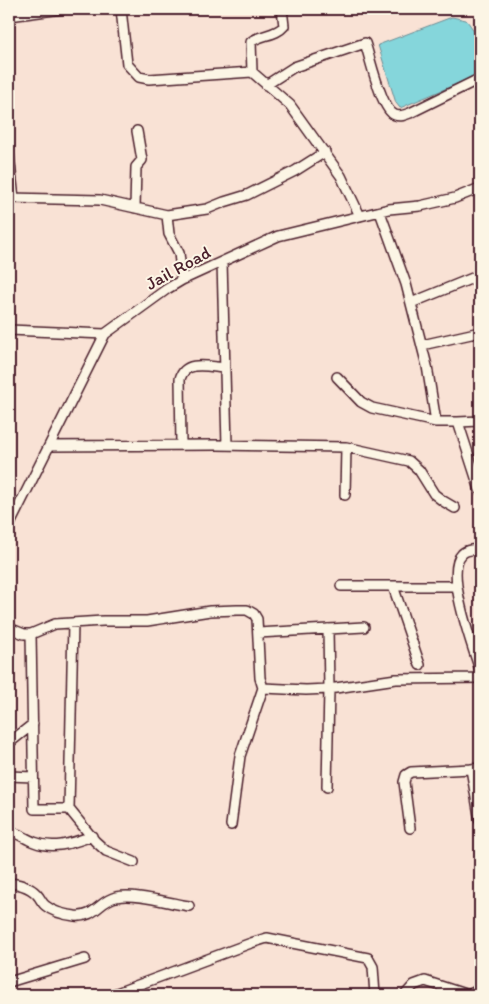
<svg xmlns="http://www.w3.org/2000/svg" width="489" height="1004" font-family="Itim,sans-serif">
  <rect width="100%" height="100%" fill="#f9e2d5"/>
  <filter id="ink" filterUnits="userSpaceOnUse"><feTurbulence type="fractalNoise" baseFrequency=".02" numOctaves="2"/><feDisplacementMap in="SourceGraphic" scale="10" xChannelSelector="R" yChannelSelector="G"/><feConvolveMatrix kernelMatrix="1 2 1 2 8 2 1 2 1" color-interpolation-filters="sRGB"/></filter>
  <g filter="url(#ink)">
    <path fill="#85d6db" stroke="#6d8d95" d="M452 17 466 20C480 35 480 54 480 74L400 108 396 103 378 45Z"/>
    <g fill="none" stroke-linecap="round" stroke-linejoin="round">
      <g stroke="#4a1f2b" stroke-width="12">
        <path id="minor" d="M121 9 127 64 139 77 149 79 252 72 290 105 341 176 360 216
          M9 16 62 9
          M252 72 251 42C261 34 276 36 284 26L282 9
          M266 85 294 67 365 43C370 57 381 110 395 115 400 117 405 115 410 113L479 79
          M9 154 14 199
          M9 198 100 200 167 215
          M135 208 136 167 142 160 137 131
          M380 212 406 284 427 366 436 422H458L480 490
          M222 262 227 445
          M182 280 179 253 169 234 167 215 207 209 224 202 247 195 295 171 325 152
          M411 303 480 275
          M9 330 105 334
          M422 345 480 332
          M337 377 361 402 372 408 436 422
          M458 422 480 421
          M181 445 180 379C185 359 210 367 225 368
          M49 446 217 445 346 447 345 495
          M346 447 409 461 419 470 434 494 443 501 455 508
          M9 526 105 334 167 289 182 280 278 236 389 209 420 206 455 198 480 188
          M480 549C474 550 466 549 462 554 444 571 473 647 480 670
          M341 586H457
          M393 586 420 665
          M9 628 24 634H31L55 624 103 621H147L210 611 237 610H247L254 614 257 619 260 678 263 688 306 690 329 689 396 679 480 678
          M258 633 364 627
          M31 634 34 809H69L73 623
          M9 743 33 724
          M480 768 471 769 480 821
          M9 776 33 777
          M327 787 329 689 328 629
          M69 809 95 841 106 851 134 862
          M231 825 240 756 263 688
          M410 828 404 782 406 775 411 772 471 769
          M9 831C18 833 26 839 34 842 54 850 72 843 92 836
          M9 883C21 884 32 887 39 897 41 900 43 904 46 906 53 912 67 915 75 916 95 918 99 901 116 897 136 893 168 903 189 906
          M9 982 85 959
          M111 995 251 943 267 938 368 958 373 967 375 995
          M405 995 414 985 425 981 468 995 480 989"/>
      </g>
      <use href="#minor" stroke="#fcf5e5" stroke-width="9"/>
    </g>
  </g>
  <g text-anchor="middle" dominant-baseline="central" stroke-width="4" stroke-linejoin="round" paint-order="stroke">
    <g font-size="18" fill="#4a1f2b" stroke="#fcf5e5">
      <text transform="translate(178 268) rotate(-29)">Jail Road</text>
    </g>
  </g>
  <rect width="489" height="1004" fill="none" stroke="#fcf5e5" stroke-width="30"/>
  <rect x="15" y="15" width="459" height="974" fill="none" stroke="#4a1f2b" stroke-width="2" filter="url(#ink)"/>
</svg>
